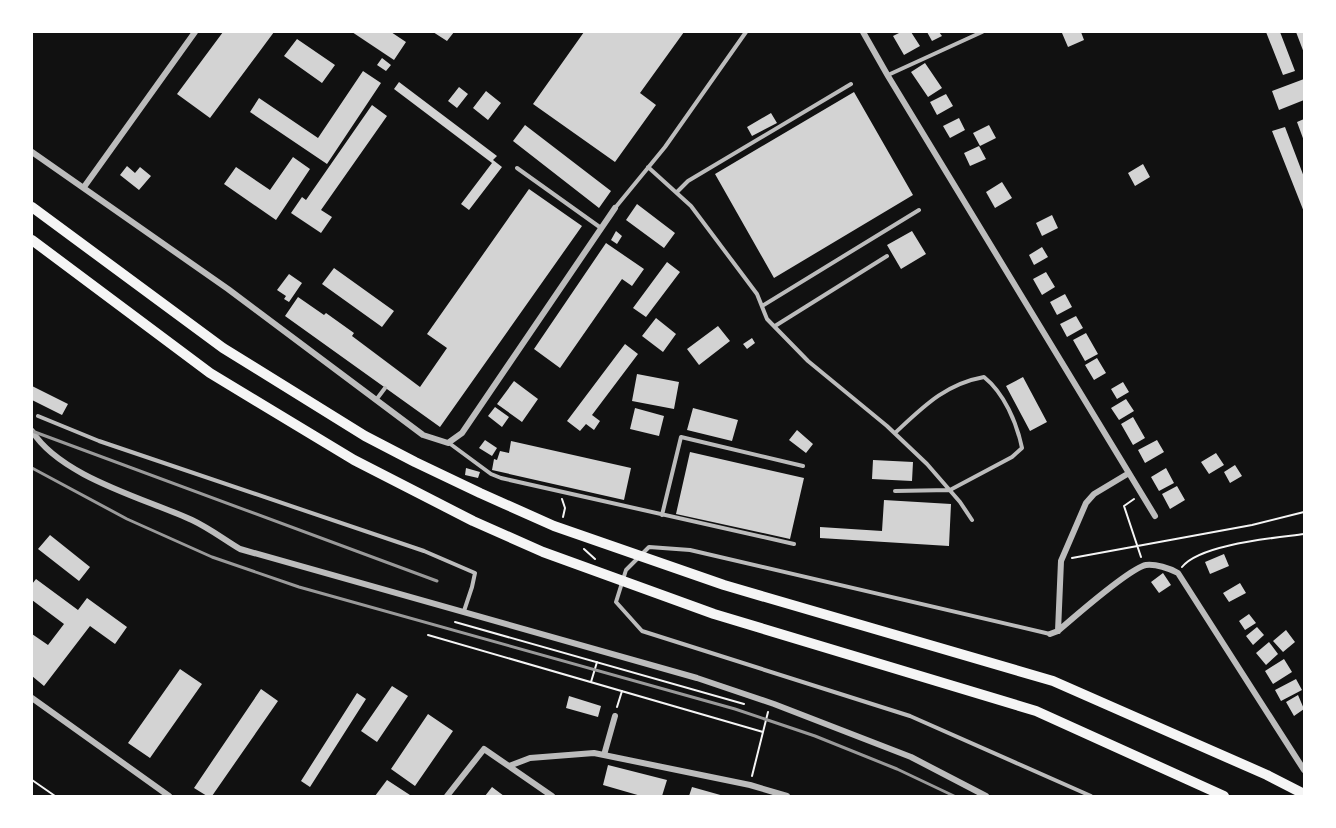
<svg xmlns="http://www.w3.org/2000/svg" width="1336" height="828" font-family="'Noto Sans',sans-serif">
  <rect width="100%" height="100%" fill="#111"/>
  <path fill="#d3d3d3" d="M223 32H274L210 118 177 94Z
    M352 32H391L406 42 394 60Z
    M433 32H454L447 41Z
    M584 32H684L640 93 656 105 615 162 533 104Z
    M901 32H911L920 46 904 55 893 36Z
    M927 32H939L942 36 932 41Z
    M1067 32H1081L1084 40 1068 47 1062 33Z
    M1266 32H1280L1295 71 1283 75Z
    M1296 32H1304V53Z
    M297 39 335 65 322 83 284 56Z
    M382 58 391 65 386 71 377 65Z
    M925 63 942 88 928 97 911 72Z
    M363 71 381 83 327 164 250 112 259 98 318 138Z
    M1304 79V100L1279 110 1272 91Z
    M399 82 497 156 493 160 502 167 469 210 461 204 492 163 394 89Z
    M459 87 468 94 457 108 448 101Z
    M486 91 501 103 488 120 473 108Z
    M854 92 913 195 774 278 715 174Z
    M946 94 953 106 937 115 930 102Z
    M372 105 387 116 321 210 332 217 321 233 291 213 302 197 306 200Z
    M771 113 777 123 752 136 747 127Z
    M959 118 965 130 950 138 943 126Z
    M1304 119V141L1297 122Z
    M525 125 611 191 599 208 513 141Z
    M989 125 996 138 980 146 973 133Z
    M1285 127 1304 177V212L1272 131Z
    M979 146 986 159 970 166 964 153Z
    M293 157 310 169 276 220 224 184 236 167 270 190Z
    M1143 164 1150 177 1135 186 1128 173Z
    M127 166 135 173 140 167 151 176 139 190 120 175Z
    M1002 182 1012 198 995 208 986 192Z
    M529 189 582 226 440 427 285 316 298 297 324 315 326 313 354 333 352 336 420 387 447 348 427 334Z
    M637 204 675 233 664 248 626 220Z
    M1052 215 1058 228 1042 236 1036 223Z
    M616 231 622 236 617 244 611 240Z
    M912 231 926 254 901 269 887 245Z
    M606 243 644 269 632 286 622 279 560 368 534 349Z
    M1042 247 1048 257 1034 265 1029 255Z
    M667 262 680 272 646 317 633 308Z
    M334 268 394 311 382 327 322 284Z
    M1046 272 1055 287 1042 295 1033 279Z
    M289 274 302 283 289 302 284 299 286 296 277 290Z
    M1065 294 1072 307 1057 315 1050 302Z
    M1076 316 1083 328 1067 337 1060 324Z
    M656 318 676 334 663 352 642 336Z
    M718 326 730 341 699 365 687 349Z
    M1086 333 1098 354 1085 361 1073 340Z
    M752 338 755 343 747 349 743 344Z
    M625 344 638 354 592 415 600 421 594 430 586 424 580 431 567 421Z
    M1097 358 1106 373 1094 380 1085 365Z
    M637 374 679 382 674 409 632 401Z
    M1023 377 1047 422 1030 431 1006 386Z
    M514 381 538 399 522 422 497 404Z
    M1123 382 1129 392 1117 399 1111 389Z
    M32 386 68 404 62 415 32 400Z
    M1126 399 1134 411 1119 420 1111 408Z
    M495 407 509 417 502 427 488 416Z
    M635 408 664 416 659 436 630 429Z
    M693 408 738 420 732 441 687 430Z
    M1133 417 1145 438 1133 445 1121 424Z
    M797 430 813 444 806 453 789 440Z
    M485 440 497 448 492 456 479 448Z
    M1157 440 1164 452 1145 463 1138 450Z
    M511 441 631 468 624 500 492 470 494 459 497 460 500 451 509 453Z
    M690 452 804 478 790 539 676 514Z
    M1216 453 1224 465 1209 474 1201 462Z
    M873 460 913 462 912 481 872 479Z
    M1235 465 1242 476 1230 483 1224 472Z
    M466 468 480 472 478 478 465 475Z
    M1166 468 1174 483 1159 491 1151 477Z
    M1177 486 1185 500 1170 509 1162 494Z
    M884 500 951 504 949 546 820 538V527L882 531Z
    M50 535 90 567 79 581 38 549Z
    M1224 554 1229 566 1210 574 1205 562Z
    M1163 573 1171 585 1159 593 1151 582Z
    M36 579 78 610 87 598 127 627 115 644 90 626 44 686 32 676V634L48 645 64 624 32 600V584Z
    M1240 583 1246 593 1229 602 1223 593Z
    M1249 614 1256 623 1245 630 1239 621Z
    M1257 627 1264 635 1253 645 1246 636Z
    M1286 630 1295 642 1283 652 1273 641Z
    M1269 642 1278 654 1266 665 1256 653Z
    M1284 659 1292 672 1273 684 1265 671Z
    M180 669 202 684 150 758 128 743Z
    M1296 679 1302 690 1281 701 1275 690Z
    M392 686 408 696 377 742 361 731Z
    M261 689 278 701 212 796H207L194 788Z
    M357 693 366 699 310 787 301 781Z
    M1298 695 1304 709 1294 716 1286 702Z
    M569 696 601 706 598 717 566 708Z
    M428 714 453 731 415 786 391 769Z
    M608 765 667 780 662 796H641L603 785Z
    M387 780 410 795 409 796H375Z
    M492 787 504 796H485Z
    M692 787 724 796H689Z"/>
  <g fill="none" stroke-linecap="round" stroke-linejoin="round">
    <path stroke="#f5f5f5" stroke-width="2" d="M562 499 565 508 563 517
      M1134 499 1124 506 1141 557
      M584 549 595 559
      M1072 558 1252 525 1304 512
      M1182 567C1200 544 1275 538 1304 534
      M455 622 744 704
      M428 635 763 732
      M591 682 597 662
      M617 707 622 691
      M752 776 768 712
      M32 780 55 796"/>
    <path stroke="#bcbcbc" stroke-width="4" d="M888 75 982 32
      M648 167 691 206 757 294 767 319 808 361 887 426 927 464 960 502 972 520
      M517 168 601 228
      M677 192 688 181 851 84
      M615 208 665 147 746 32
      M762 306 919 210
      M775 326 887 256
      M376 400 385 388
      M38 416 99 441 424 551 475 573 472 587 464 611
      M895 433C923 407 945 384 984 377 1004 393 1017 423 1022 448L1012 457 950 490 895 491
      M449 443 491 474 501 478 794 544
      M662 515 681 437 803 466
      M1050 634 690 550 649 547 626 570 616 602 642 631 910 716 1091 796"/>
    <path stroke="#bcbcbc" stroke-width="6" d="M863 32 888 76 1155 516
      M32 152 228 289 423 435 448 443 462 433 615 208
      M84 187 195 32
      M32 431C61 477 144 498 192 520 209 528 225 540 240 549L697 678 774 704 911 757 986 796
      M1058 631 1061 561 1086 503 1094 494 1129 473
      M1050 634 1058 631C1073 618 1130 568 1146 565 1156 564 1169 568 1178 573L1304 770
      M32 698 169 796
      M604 755 615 716
      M509 766 530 758 594 753 750 785 787 796
      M447 796 484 749 552 796"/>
    <path stroke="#f5f5f5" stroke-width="10" d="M32 207 223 348 365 436 415 462 480 493 554 526 724 585 1053 681 1267 775 1304 794
      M32 240 210 373 354 460 473 521 543 552 714 614 1036 711 1224 796"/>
    <path stroke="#9a9a9a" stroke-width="3" d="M32 431 437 581
      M32 468 127 519 212 557 299 587 735 709 815 736 897 769 954 796"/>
  </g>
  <rect width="1336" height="828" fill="none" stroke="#ffffff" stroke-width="66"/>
</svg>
